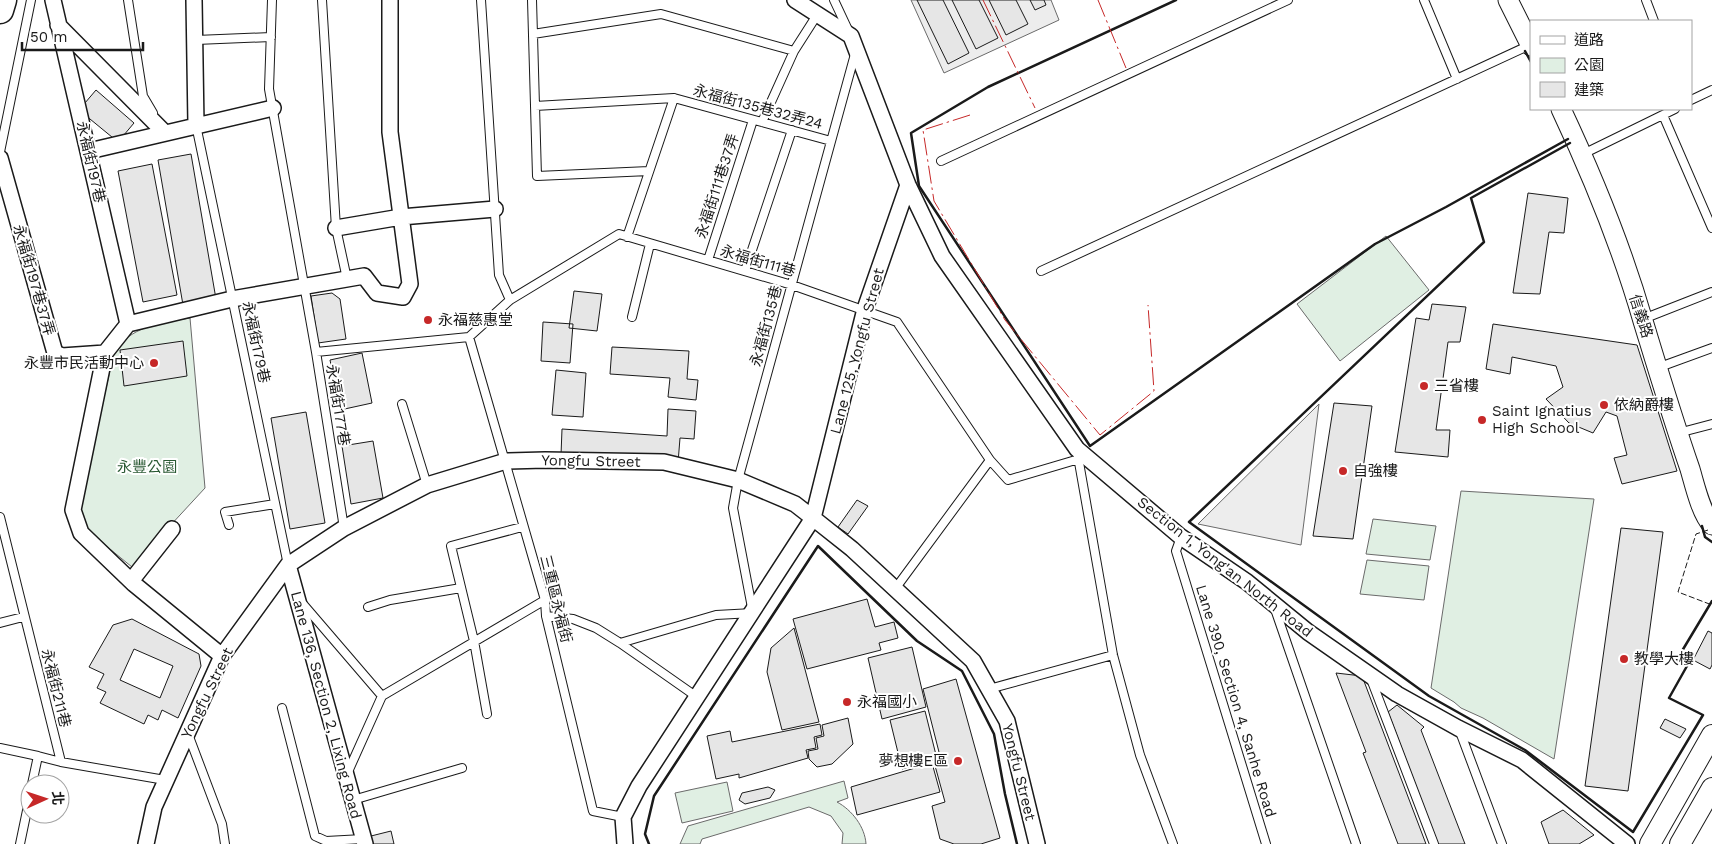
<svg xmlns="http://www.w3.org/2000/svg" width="1712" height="844" font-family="'Work Sans','Noto Sans TC',sans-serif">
  <rect width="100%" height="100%" fill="#fff"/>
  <path fill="#e0efe3" stroke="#6a6a6a" d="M1386 236 1429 290 1340 361 1297 304Z
    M190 318 205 488 132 567 84 528 81 509 88 469 115 348C138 325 159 323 190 318Z
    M1461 491 1594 499 1554 759 1483 718 1461 708 1454 702 1431 688Z
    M1373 519 1436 526 1430 560 1366 554Z
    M1367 560 1429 566 1424 600 1360 594Z
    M844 781 848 798 837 802C852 810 865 827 866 844H842L843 833 831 816 809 807 702 839 700 844H680L688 826Z
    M727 782 733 811 682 823 675 793Z"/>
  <path fill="#ededed" stroke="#6a6a6a" d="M911 0H1051L1059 20 944 73Z
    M1319 404 1301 545 1198 524Z"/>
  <path fill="#e6e6e6" stroke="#1a1a1a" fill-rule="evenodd" d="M917 0H943L969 53 948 64Z
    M952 0H979L998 38 976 49Z
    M989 0H1016L1028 24 1006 35Z
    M1030 0H1044L1046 5 1035 10Z
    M96 90 134 123 118 142 79 110Z
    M191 154 216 299 183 305 158 160Z
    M152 164 177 295 143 302 118 171Z
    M1528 193 1568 198 1564 233 1549 232 1540 294 1513 293Z
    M574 291 602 294 597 331 569 328Z
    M332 293 340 299 346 339 318 343 311 296Z
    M1432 304 1466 307 1460 342H1448L1436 430H1450L1448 457 1395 452 1416 318 1429 320Z
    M543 322 573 324 570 363 541 361Z
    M1493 324 1637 345 1677 471 1622 484 1614 458 1627 455 1617 416 1606 412 1593 433 1569 423 1546 399 1563 387 1556 366 1512 357 1510 374 1486 369Z
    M183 341 187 376 124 386 120 350Z
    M612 347 689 351 687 379 698 380 696 400 668 397 670 378 610 374Z
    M362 353 372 403 340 410 330 360Z
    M556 370 586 373 583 417 552 415Z
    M1334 403 1372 406 1353 539 1313 536Z
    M668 409 696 411 694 439 680 438 678 463 561 455 562 429 667 436Z
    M306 412 325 523 290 529 271 418Z
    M373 441 383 498 351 504 342 446Z
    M857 500 868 506 848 534 838 527Z
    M1621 528 1663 532 1628 791 1585 786Z
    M867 599 875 627 894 622 898 638 879 643 881 650 807 669 793 619Z
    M132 619 199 654 201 666 178 718 162 710 158 720 148 715 144 724 100 703 106 692 97 688 104 674 89 667 113 625ZM134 649 173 666 160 698 120 680Z
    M794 628 819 722 782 730 767 672 771 648Z
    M1708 631 1712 633V665L1710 669 1693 660Z
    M912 647 926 707 882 719 868 658Z
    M1336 673 1362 676 1426 844H1398L1363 753 1366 752Z
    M956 679 1000 838 981 844H954L940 839 932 806 945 802 934 762 941 760 923 689Z
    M1397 705 1424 727 1421 730 1465 844H1438L1388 712Z
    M925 711 937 759 902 769 890 720Z
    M848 718 853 744 832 764 817 767 809 759 808 751 818 749 816 738 824 736 822 725Z
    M1665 719 1686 729 1680 738 1660 728Z
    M820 724 822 735 814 737 816 748 806 750 808 758 739 778V774L716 779 707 736 730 731 732 742Z
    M932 763 940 792 857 815 851 787Z
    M768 787 775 790 770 798 745 804 739 800 742 793Z
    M1563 810 1594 835 1579 844H1549L1541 822Z
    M391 831 394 844H373L371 836Z"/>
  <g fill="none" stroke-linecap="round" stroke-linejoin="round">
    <g stroke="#1a1a1a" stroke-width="10">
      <path id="service" d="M128 0 143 96 153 113
        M272 0 269 89 316 352 344 528
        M322 0 336 228 347 279
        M481 0 499 275 510 300
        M532 0 537 176 649 171
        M834 0 849 32
        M1424 0 1457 79
        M1646 0 1654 21
        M533 34 661 14 794 51
        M196 40 271 37
        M1691 100 1712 90
        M535 106 674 98
        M1663 115 1712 228
        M762 122 794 51 817 15
        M196 125 288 565
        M0 152 31 0
        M1583 154 1675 109
        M941 161 1288 0
        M627 237 674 98 831 141
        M708 260 753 120
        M745 271 792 130
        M1041 271 1530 45
        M632 317 650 244
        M1643 319 1712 292
        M469 337 545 600 546 616 593 811 623 817
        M316 352 469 337 510 300 619 234 792 285 897 322 990 460 895 589
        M1657 368 1712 348
        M402 404 427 485
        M1678 433 1712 424
        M1077 451 1113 655 1140 755 1173 844
        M990 460 1008 480 1079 459
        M0 517 61 762 165 780
        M229 525 225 512 275 504
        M1181 537 1176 551 1266 844
        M303 604 382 696 545 600
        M368 607 390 600 461 588
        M1275 609 1356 844
        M546 616 573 619 596 628 620 643 716 615 753 613 733 508 738 480 855 54
        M0 623 23 617
        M620 643 697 697
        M1371 679 1434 844
        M989 689 1113 655
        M282 708 315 836 326 841 363 839
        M487 714 474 641 451 546 522 527
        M1459 729 1502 844
        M188 734 222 824 225 844
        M0 748 38 756
        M347 774 382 696
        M32 784 38 756 61 762
        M353 800 462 768
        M20 844 30 796"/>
    </g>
    <g stroke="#1a1a1a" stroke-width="18">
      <path id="minor" d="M53 0 128 324
        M194 0 196 125
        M795 0 851 36 908 185 942 256 1077 449 1181 537 1247 582 1308 632 1397 694 1458 728 1522 760 1627 844
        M58 25 164 132
        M89 151 273 108
        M0 158 55 353 62 356 105 353
        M336 228 401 217 495 209
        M288 565 365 844
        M131 581 172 529
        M222 656 134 584 81 533 73 510 105 353 128 324 232 299 364 276 377 293 403 297 410 284 390 132V0
        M146 844 154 807 222 656 288 565 344 528 427 485 506 461 545 460 664 462 738 480 795 504 813 518 852 549 973 661 1007 721 1037 844
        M625 844 623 817 639 786 813 518 865 309 908 185"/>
    </g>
    <g stroke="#1a1a1a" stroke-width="21">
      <path id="tertiary" d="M1508 0 1531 46
        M1561 109C1593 177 1622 248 1643 321 1658 370 1673 420 1690 469 1695 486 1701 513 1712 525"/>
    </g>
    <g stroke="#1a1a1a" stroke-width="22">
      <path id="secondary" d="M1650 844 1712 735
        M1680 844 1712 788"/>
    </g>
    <g stroke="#1a1a1a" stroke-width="29">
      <path id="motorway" d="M0 10 3 0"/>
    </g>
    <use href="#service" stroke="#fff" stroke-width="8"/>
    <use href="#minor" stroke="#fff" stroke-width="15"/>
    <use href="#tertiary" stroke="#fff" stroke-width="19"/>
    <use href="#secondary" stroke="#fff" stroke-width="20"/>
    <use href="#motorway" stroke="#fff" stroke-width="26"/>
    <path stroke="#1a1a1a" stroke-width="1" stroke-dasharray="6 2.5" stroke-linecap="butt" d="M1708 530 1696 534 1678 592 1712 605"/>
    <path stroke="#1a1a1a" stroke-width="2.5" d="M1176 0 988 87 911 133 919 186 1090 446 1375 244 1446 207 1568 139
      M1525 51 1531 62
      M1570 143 1471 198 1484 242 1189 522 1429 696 1525 750 1633 832 1703 715 1669 698 1687 666 1676 661 1712 601
      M1702 526 1705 537 1712 542
      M649 844 645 834 654 796 818 546 917 641 962 671 994 734 1005 794 1017 844"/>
    <path stroke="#c62828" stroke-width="1" stroke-dasharray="18 4 2.5 4" stroke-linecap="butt" d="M983 0 1035 108
      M1098 0 1126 68
      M970 115 923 130 934 201 1005 320 1100 435 1154 391 1148 305"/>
  </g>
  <g fill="#c62828" stroke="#fff" stroke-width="2">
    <circle cx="428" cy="320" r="5"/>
    <circle cx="154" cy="363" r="5"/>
    <circle cx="1424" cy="386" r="5"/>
    <circle cx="1604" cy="405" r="5"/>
    <circle cx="1482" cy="420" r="5"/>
    <circle cx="1343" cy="471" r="5"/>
    <circle cx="1624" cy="659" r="5"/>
    <circle cx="847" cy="702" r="5"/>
    <circle cx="958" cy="761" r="5"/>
  </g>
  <g text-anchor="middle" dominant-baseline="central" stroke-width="4" stroke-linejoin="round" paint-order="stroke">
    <g font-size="15" fill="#1a1a1a" stroke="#fff">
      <text transform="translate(758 107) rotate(15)">永福街135巷32弄24</text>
      <text transform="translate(91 162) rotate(77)">永福街197巷</text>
      <text transform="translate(717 186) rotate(-72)">永福街111巷37弄</text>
      <text transform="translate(758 261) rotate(16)">永福街111巷</text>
      <text transform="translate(34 280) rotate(74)">永福街197巷37弄</text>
      <text transform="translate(1641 316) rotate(72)">信義路</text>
      <text transform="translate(766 326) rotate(-75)">永福街135巷</text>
      <text transform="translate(256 342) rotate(78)">永福街179巷</text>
      <text transform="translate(857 351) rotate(-75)">Lane 125, Yongfu Street</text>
      <text transform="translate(338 405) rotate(81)">永福街177巷</text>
      <text transform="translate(591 461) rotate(1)">Yongfu Street</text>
      <text transform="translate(1225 567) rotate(38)">Section 1, Yong'an North Road</text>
      <text transform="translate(556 599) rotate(76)">三重區永福街</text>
      <text transform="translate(56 688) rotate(76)">永福街211巷</text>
      <text transform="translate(207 693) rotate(-64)">Yongfu Street</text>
      <text transform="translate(1236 701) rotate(73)">Lane 390, Section 4, Sanhe Road</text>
      <text transform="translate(326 705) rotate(75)">Lane 136, Section 2, Lixing Road</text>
      <text transform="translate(1019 772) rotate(76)">Yongfu Street</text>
    </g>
    <g font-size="15" fill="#1a1a1a" stroke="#fff" text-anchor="start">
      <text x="438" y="320">永福慈惠堂</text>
      <text x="144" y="363" text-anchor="end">永豐市民活動中心</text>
      <text x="1434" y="386">三省樓</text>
      <text x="1614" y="405">依納爵樓</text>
      <text x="1492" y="411">Saint Ignatius<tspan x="1492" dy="17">High School</tspan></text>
      <text x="1353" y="471">自強樓</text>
      <text x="1634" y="659">教學大樓</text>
      <text x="857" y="702">永福國小</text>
      <text x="948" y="761" text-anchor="end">夢想樓E區</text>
    </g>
    <g font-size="15" fill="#2b5a34" stroke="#fff">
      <text x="147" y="467">永豐公園</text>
    </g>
  </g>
  <rect x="1530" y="20" width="162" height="90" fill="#ffffff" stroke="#a3a3a3"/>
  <rect x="1540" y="36" width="25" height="8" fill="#ffffff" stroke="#a3a3a3"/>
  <text x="1574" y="45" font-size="15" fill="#1a1a1a">道路</text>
  <rect x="1540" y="58" width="25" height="15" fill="#e0efe3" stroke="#a3a3a3"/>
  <text x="1574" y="70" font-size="15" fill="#1a1a1a">公園</text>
  <rect x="1540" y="82" width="25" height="15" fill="#e6e6e6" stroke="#a3a3a3"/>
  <text x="1574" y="95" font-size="15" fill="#1a1a1a">建築</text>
  <g transform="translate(45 799) rotate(87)"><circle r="24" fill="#ffffff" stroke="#a3a3a3"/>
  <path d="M0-4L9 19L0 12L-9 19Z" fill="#c62828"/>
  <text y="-8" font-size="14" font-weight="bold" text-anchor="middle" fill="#1a1a1a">北</text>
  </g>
  <path d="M22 42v8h121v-8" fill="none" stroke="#1a1a1a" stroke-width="2.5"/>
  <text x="30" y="42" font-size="15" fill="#1a1a1a" stroke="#ffffff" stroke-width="4" paint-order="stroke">50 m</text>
</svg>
